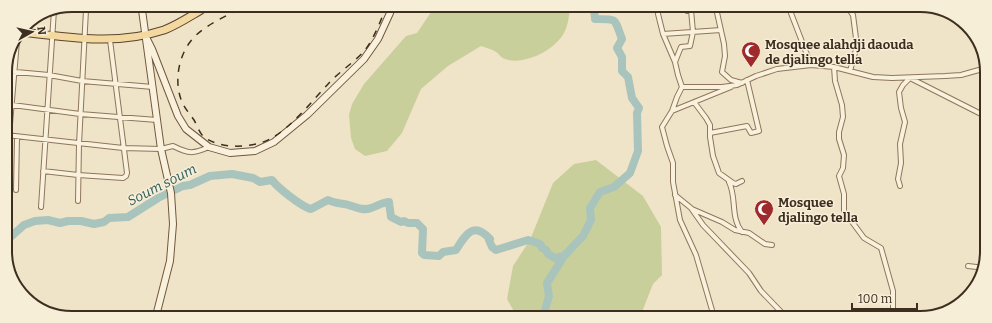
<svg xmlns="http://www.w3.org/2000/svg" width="992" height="323" font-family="Bitter,serif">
  <rect width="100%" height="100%" fill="#f0e4c8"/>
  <path fill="#c9cf9b" d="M570 8C569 16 568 26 564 33 555 50 524 66 505 59 501 58 499 54 496 52 492 49 486 48 481 46L448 66 421 89 402 133 387 151 365 156 355 149 351 138 349 115 352 104 364 84 406 36 417 33 433 9Z
    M596 160 643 196 661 227 662 275 653 284 640 317H517L507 299 513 266 530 240 553 183 574 164Z"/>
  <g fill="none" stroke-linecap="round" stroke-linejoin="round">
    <path stroke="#a9c4bc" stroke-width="8" d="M6 241 24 225 35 221 48 220 60 223 68 221H81L94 224 104 222 109 218 128 217 158 198 183 186 190 185 210 176 232 174 253 178 260 182 272 180C278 188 302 207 311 209L328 200C334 203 338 203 344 204 353 205 361 212 371 208 377 206 383 202 389 202L391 217 401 222 404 221 408 223H417L423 229 422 253 424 255 439 256 443 252 456 250C466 234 473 221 490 239L489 240 492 247 496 250 528 240C533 242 538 242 541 245L542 248 546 250 548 254 555 258 564 256
      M547 317 545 315V310L549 296 547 283 564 256 583 236 591 220 590 208 600 192 614 187 630 173 638 151 637 113 639 108 632 98 628 77 622 71V57L617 48 622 39C614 18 618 19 595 19L594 8"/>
    <g stroke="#8d765c" stroke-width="6">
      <path id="street" d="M659 8 658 14 663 34 675 62 678 75 682 87H722L737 85 756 76 777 69 811 65 834 67 873 77 892 78 945 76 961 75 986 68
        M716 8 724 44 725 56 722 72 731 80 742 83
        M789 8 811 65
        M848 8 853 15 857 46 850 71
        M663 34 721 30
        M675 62 681 47 690 46 693 32 691 10 687 11 686 8
        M834 67 835 81 842 105 843 117 839 132V139L844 155 843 168 839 176 844 194V211L864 238 881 248 893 291V308L896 318
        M5 71 49 75 82 81 153 87
        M682 87 677 97 672 111 662 127 667 146 673 163V182L680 220 696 255 714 317
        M694 102 706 118 710 125V137L713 156 719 173 733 183 736 184 742 181
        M5 104 80 114 157 120
        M672 111 731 87
        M710 133 747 126 751 133 759 131 747 80
        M6 135 123 148 161 149 173 146C189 154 193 154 209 147
        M9 136 17 41
        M43 171 78 175 123 178 126 176 127 173 110 40
        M6 172H8
        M729 182C737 198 730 217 742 232
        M900 186 898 179 901 163 900 144 905 122 901 108 899 92 903 85 910 78 985 116
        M16 190 17 137
        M675 195 691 208 703 225 749 273 761 291 787 318
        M78 201 79 144 86 10
        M41 207 54 10
        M692 209 722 222 735 230 749 233 765 244 772 245
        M968 266 985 268"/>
    </g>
    <g stroke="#6f573f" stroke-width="8">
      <path id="secondary" d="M142 10 161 149 171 193 173 224 170 261 156 316
        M146 37 152 49 178 116 186 129 209 147 230 153 255 151 274 142 307 115 364 59 378 39 390 13 391 9"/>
    </g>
    <g stroke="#5b4430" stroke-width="9">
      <path id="primary" d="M21 32C70 37 115 46 164 30 177 25 189 17 201 10"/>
    </g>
    <use href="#street" stroke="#faf1dc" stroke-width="4"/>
    <use href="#secondary" stroke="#faf1dc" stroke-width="6"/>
    <use href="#primary" stroke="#f3d9a0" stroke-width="7"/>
    <path stroke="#3d2e20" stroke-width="1.5" stroke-dasharray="7 7" stroke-linecap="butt" d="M238 9C222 19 202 26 190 42 178 58 174 83 182 102 185 109 190 114 194 120 197 125 199 132 203 136 219 150 253 148 270 139 291 128 313 100 329 83 340 71 356 61 365 50 374 38 380 23 385 9"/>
  </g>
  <defs>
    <g id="mosque-pin" transform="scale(1)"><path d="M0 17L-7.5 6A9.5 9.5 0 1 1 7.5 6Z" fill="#9e2a2b" stroke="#f7eed8"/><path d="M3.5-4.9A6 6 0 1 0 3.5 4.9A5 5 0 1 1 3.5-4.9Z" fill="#fff"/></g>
  </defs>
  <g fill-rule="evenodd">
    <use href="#mosque-pin" x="751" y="51"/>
    <use href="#mosque-pin" x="764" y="209"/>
  </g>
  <g text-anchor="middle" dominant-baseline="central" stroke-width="3" stroke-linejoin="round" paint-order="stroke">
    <g font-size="13" font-weight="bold" fill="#3d2e20" stroke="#f7eed8" text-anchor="start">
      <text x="765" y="44">Mosquee alahdji daouda<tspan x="765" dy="15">de djalingo tella</tspan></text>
      <text x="778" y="202">Mosquee<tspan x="778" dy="15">djalingo tella</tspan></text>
    </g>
    <g font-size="14" font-style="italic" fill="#2f5d5a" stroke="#f7eed8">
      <text transform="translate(162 185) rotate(-27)">Soum soum</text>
    </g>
  </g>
  <path d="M0 0H992V323H0ZM72 12H920A60 60 0 0 1 980 72V251A60 60 0 0 1 920 311H72A60 60 0 0 1 12 251V72A60 60 0 0 1 72 12Z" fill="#f7eed8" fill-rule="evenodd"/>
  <path fill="none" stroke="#3d2e20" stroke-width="2" d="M72 12H920A60 60 0 0 1 980 72V251A60 60 0 0 1 920 311H72A60 60 0 0 1 12 251V72A60 60 0 0 1 72 12Z"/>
  <g transform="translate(32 32) rotate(82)" stroke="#f7eed8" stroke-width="3" paint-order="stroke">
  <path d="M0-3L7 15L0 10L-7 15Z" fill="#3d2e20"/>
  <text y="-6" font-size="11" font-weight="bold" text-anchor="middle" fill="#3d2e20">N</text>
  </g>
  <path d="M852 303v6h65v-6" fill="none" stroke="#3d2e20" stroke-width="2"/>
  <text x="858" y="303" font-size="12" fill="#3d2e20" stroke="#f7eed8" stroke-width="3" paint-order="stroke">100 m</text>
</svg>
